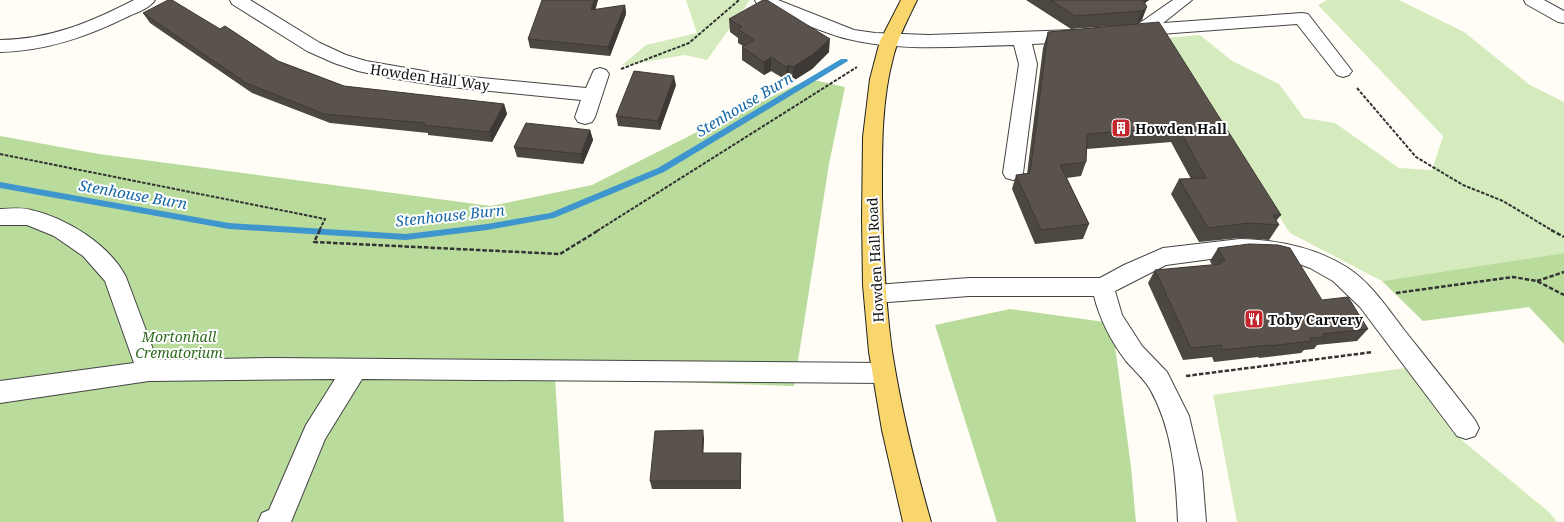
<svg xmlns="http://www.w3.org/2000/svg" width="1564" height="522" font-family="'Noto Serif',serif">
  <rect width="100%" height="100%" fill="#fffdf5"/>
  <path fill="#d5ebbd" d="M686 0H750L707 60 685 55 621 66 646 45 697 33Z
    M1327 0H1399L1464 32 1530 85 1564 102V253L1382 281 1290 233 1163 38 1200 35 1232 61 1279 84 1304 118 1335 123 1399 168 1432 170 1443 136 1318 5Z
    M1405 368 1452 432 1549 512 1557 522H1237L1213 395Z"/>
  <path fill="#b9dc9c" d="M809 79 845 87 829 164 794 386 555 378 564 522H0V136L99 154 491 206 592 185 695 133Z
    M1564 253V344L1529 307 1423 321 1382 281Z
    M1010 309 1112 323 1131 467 1136 522H997L935 325Z"/>
  <g fill="none" stroke-linecap="round" stroke-linejoin="round">
    <path fill="#3f96cf" fill-rule="evenodd" d="M841 59H847L848 61 664 172 554 218 487 230 406 240 229 229 0 188V182L229 223 406 234 487 224 550 213 658 168Z"/>
    <g stroke="#444" stroke-width="2">
      <path id="minor" d="M134 0H155C150 8 138 12 129 16 88 36 47 51 0 52V40C51 39 89 23 134 0Z
        M230 0H250L320 43 346 55 366 61 441 74 586 88 594 70 600 68 606 70 609 74 595 117 592 122 585 124 578 122 575 117 581 100 441 86 390 78 358 71 334 63 307 51 232 4Z
        M755 0H778L854 30 875 33 929 35 1075 30 1081 32 1084 36 1081 40 1075 42 1032 44 1037 64 1023 173 1020 178 1013 180 1006 178 1003 173 1019 64 1014 45C961 46 900 52 848 39 819 32 785 15 757 4Z
        M1173 0H1192L1163 23 1302 13 1308 14 1352 71 1349 75 1343 77 1337 75 1297 24 1133 36 1127 35 1124 31 1127 27 1137 25Z
        M1524 0H1544L1564 11V23L1558 22 1526 4Z
        M0 209C10 209 21 207 31 210 66 218 109 244 126 277L157 360 272 358 883 363 892 366 895 373 892 380 883 383 362 379 325 439 291 522H258L262 513 269 510 306 425 335 379 149 381 0 403V381L134 363 105 281 83 256 54 236 27 225H0Z
        M1240 239C1278 240 1315 247 1348 268 1371 283 1388 309 1405 331 1428 360 1452 390 1475 420L1479 428 1475 436 1466 439 1457 436 1360 307 1333 281 1310 268 1294 262 1269 256 1240 255 1166 265 1115 291 1122 315 1142 346 1167 372 1189 416 1202 472 1206 522H1178C1176 476 1173 430 1150 389 1144 379 1134 370 1126 361 1111 341 1100 320 1094 296H969L875 303 867 300 864 294 867 288 875 285 969 278H1100L1124 265 1163 248Z"/>
    </g>
    <g stroke="#222" stroke-width="2">
      <path id="major" d="M901 0H917C908 19 898 37 893 58 881 103 882 151 882 197 883 248 885 300 892 351 901 409 915 466 931 522H903L882 430 869 352 863 285 862 218 863 137 870 79 880 41Z"/>
    </g>
    <path stroke="#333" stroke-width="2" stroke-dasharray="3.5 1.5" stroke-linecap="butt" d="M621 69 689 43 739 0
      M1357 88 1416 157 1463 185 1503 201 1553 231
      M0 154 325 219 319 231
      M597 231 857 67"/>
    <path stroke="#333" stroke-width="2.5" stroke-dasharray="4.5 2" stroke-linecap="butt" d="M320 230 314 242 560 254 599 230
      M1551 230 1564 237
      M1537 281 1564 272
      M1396 293 1513 277 1537 281 1564 295
      M1186 376 1373 352"/>
    <use href="#minor" fill="#fff" fill-rule="evenodd"/>
    <use href="#major" fill="#f9d66b" fill-rule="evenodd"/>
  </g>
  <path fill="#4d4742" d="M598 0 595 10 625 5 626 14 610 56 530 48 528 39Z
    M1026 0H1149L1145 3 1142 20 1137 24 1281 215 1276 221 1279 225 1269 240 1240 238 1199 242 1171 194 1179 179H1191L1171 142 1087 149 1086 162 1081 176 1067 178 1089 224 1083 239 1035 244 1012 189 1016 175 1027 174 1043 48 1048 32 1113 26 1071 29Z
    M143 13 278 61 344 86 504 104 507 114 492 142 428 135V133L330 123 252 93 150 23Z
    M729 19 829 52 812 69 793 81 789 78 786 80 771 71 764 75 742 60V47L743 46 738 43V38L730 32Z
    M676 85 660 130 618 126 616 116Z
    M590 130 593 140 583 164 517 157 514 147Z
    M1218 248 1322 300 1368 329 1357 341 1317 345 1314 349 1304 350 1301 353 1259 358 1258 357 1214 362 1212 357 1183 360 1148 283 1155 270 1212 265 1210 261Z
    M704 438 703 453H741V489H652L650 481Z"/>
  <path fill="#3f3936" d="M594 0H598L593 19 591 10Z
    M1138 0H1149L1135 8Z
    M625 5 626 14 610 56 608 47Z
    M1147 7 1142 20 1136 25 1142 11Z
    M830 39 829 52 812 69 793 81V67Z
    M771 57V71L764 75V62Z
    M789 65V78L786 80V67Z
    M674 76 676 85 660 130 658 121Z
    M504 104 507 114 492 142 489 132Z
    M590 130 593 140 583 164 581 154Z
    M703 430 704 438 703 461 702 453Z
    M741 453V489L740 481Z"/>
  <path fill="#5a524d" stroke="#3f3936" d="M168 0H172L220 29 225 26 278 61 344 86 504 104 489 132 424 125 425 123 324 114 246 83 143 13Z
    M542 0H594L591 10 625 5 608 47 528 39Z
    M763 0H767L830 39 812 55 793 67 789 65 786 67 771 57 764 62 742 47 754 40 738 29 742 27 729 19Z
    M1051 0H1143L1147 7 1142 11 1075 16Z
    M1159 22 1281 215H1273L1279 225 1249 223 1208 228 1179 179 1206 178 1178 127 1087 134 1086 162 1060 165 1089 224 1041 230 1016 175 1030 173 1048 32Z
    M634 71 674 76 658 121 616 116Z
    M526 123 590 130 581 154 514 147Z
    M1249 244 1278 245 1290 248 1322 300 1348 297 1368 329 1323 334 1325 337 1310 338 1312 341 1269 346 1268 345 1223 350 1221 345 1191 348 1155 270 1221 264 1219 261H1225L1218 248Z
    M703 430 702 453H741L740 481H650L655 431Z"/>
  <defs>
    <g id="building-square" transform="scale(1)"><rect x="-9" y="-9" width="18" height="18" rx="4" fill="#c4262e" stroke="#fff"/><path d="M-4-6H4V6H1V3H-1V6H-4ZM-2.5-4.3h1.7v1.8h-1.7ZM.8-4.3h1.7v1.8H.8ZM-2.5-1h1.7V.8h-1.7ZM.8-1h1.7V.8H.8Z" fill="#fff"/></g>
    <g id="restaurant-square" transform="scale(1)"><rect x="-9" y="-9" width="18" height="18" rx="4" fill="#c4262e" stroke="#fff"/><path d="M-5-6h1v4h1v-4h1v4h1v-4h1v5L-1.5 .5V6h-2V.5L-5-1ZM5-6V6H3V1.5H1.5Q1.5-4 5-6Z" fill="#fff"/></g>
  </defs>
  <g fill-rule="evenodd">
    <use href="#building-square" x="1121" y="128"/>
    <use href="#restaurant-square" x="1254" y="319"/>
  </g>
  <g text-anchor="middle" dominant-baseline="central" stroke-width="4" stroke-linejoin="round" paint-order="stroke">
    <g font-size="14" fill="#111" stroke="#fff">
      <text transform="translate(430 77) rotate(8)">Howden Hall Way</text>
      <text transform="translate(875 260) rotate(-93)">Howden Hall Road</text>
    </g>
    <g font-size="14" font-weight="bold" fill="#111" stroke="#fff" text-anchor="start">
      <text x="1135" y="128">Howden Hall</text>
      <text x="1268" y="319">Toby Carvery</text>
    </g>
    <g font-size="14" font-style="italic" fill="#2f6b1f" stroke="#fff">
      <text x="179" y="336">Mortonhall<tspan x="179" dy="16">Crematorium</tspan></text>
    </g>
    <g font-size="15" font-style="italic" fill="#1768a6" stroke="#fff">
      <text transform="translate(744 104) rotate(-31)">Stenhouse Burn</text>
      <text transform="translate(133 194) rotate(10)">Stenhouse Burn</text>
      <text transform="translate(450 215) rotate(-6)">Stenhouse Burn</text>
    </g>
  </g>
</svg>
